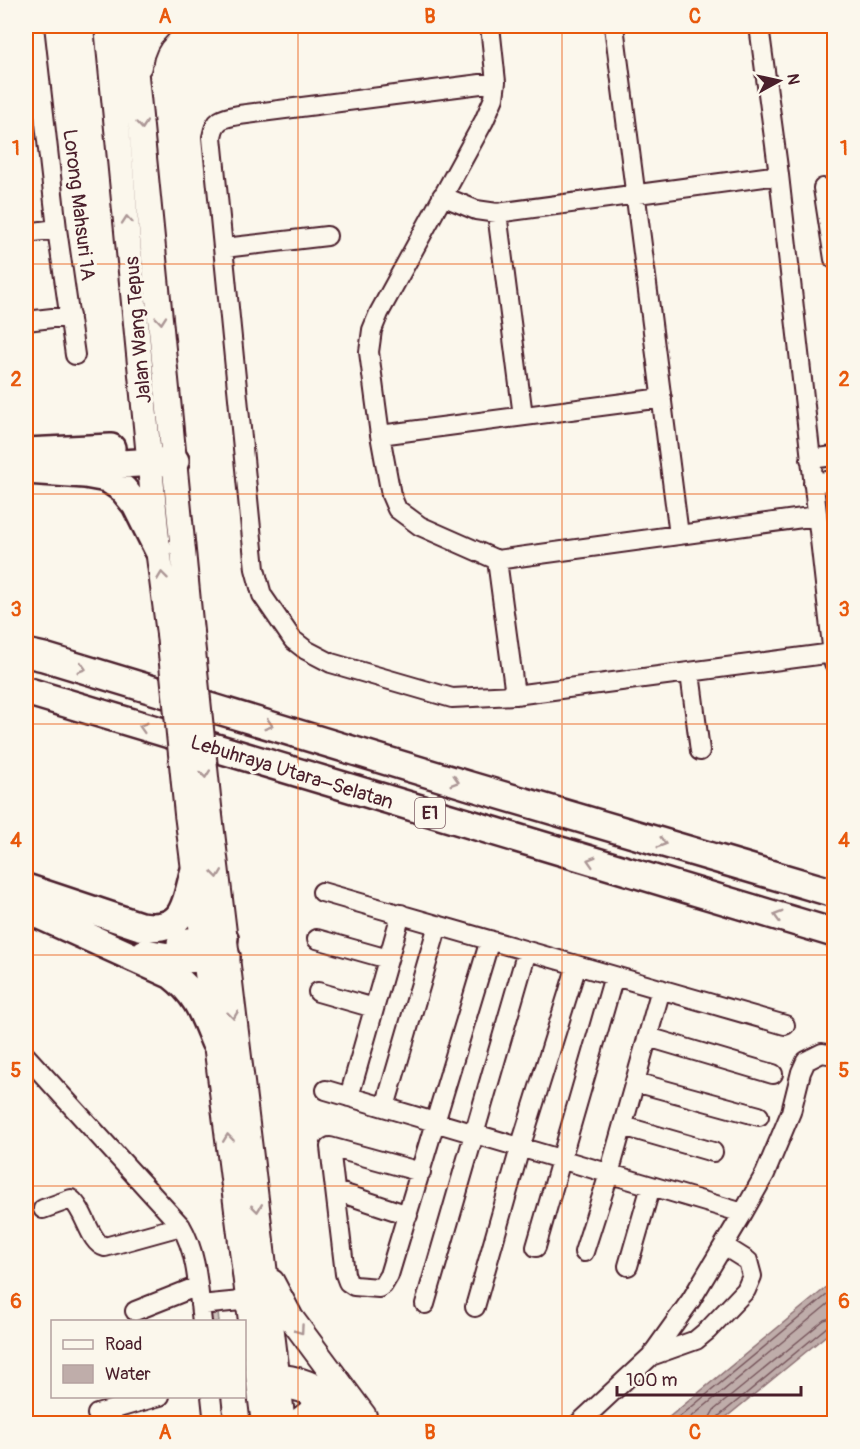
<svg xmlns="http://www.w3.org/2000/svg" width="860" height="1449" font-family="Pangolin,sans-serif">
  <rect width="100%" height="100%" fill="#fbf7ec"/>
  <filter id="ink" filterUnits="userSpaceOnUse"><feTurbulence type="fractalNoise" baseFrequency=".0167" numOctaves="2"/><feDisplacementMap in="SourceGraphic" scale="12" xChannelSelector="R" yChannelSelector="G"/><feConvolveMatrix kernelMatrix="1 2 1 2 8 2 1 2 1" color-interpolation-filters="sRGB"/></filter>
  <g filter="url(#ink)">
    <path fill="#bfadaa" stroke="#907477" stroke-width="1.5" d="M834 1281V1329L719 1423H662Z"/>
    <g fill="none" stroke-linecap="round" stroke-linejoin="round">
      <path stroke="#79585e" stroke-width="1.5" d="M671 1424 834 1289
        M683 1424 834 1299
        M709 1424 710 1417 714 1410 824 1320 834 1317
        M716 1424 719 1416 828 1326 834 1325"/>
    </g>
    <path fill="#cfc2bc" stroke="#918884" stroke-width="1.5" d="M218 1313 219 1322H203L202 1315Z"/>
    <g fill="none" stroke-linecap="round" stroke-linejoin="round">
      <g stroke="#4a1f2b" stroke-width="22">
        <path id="minor" d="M34 26 57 229 75 355
          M490 26 496 82 494 98 484 121 379 313 372 330 369 352 380 435 391 495 397 509 420 526 497 560 817 516
          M614 26 679 535
          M759 26 779 175 834 664
          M496 82 239 115C222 118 215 119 212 137L255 569 262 595 293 640 306 650 331 663 452 698 515 695 833 653
          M823 188 834 259
          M442 196 476 210 497 213 779 175
          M497 213 523 416
          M26 233 57 229
          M224 248 327 236
          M26 321 70 316
          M380 435 662 398
          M810 459 834 456
          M813 483 834 480
          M497 560 515 695
          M690 673 700 751
          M322 892 785 1025
          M317 939 388 959
          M318 992 374 1008
          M648 1037 773 1074
          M26 1056 181 1226C198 1255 198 1290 202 1322
          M635 1082 759 1116
          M326 1090 743 1213
          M349 1097 401 914
          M385 1107 438 925
          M623 1126 713 1152
          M421 1172 330 1147 345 1274 348 1282 354 1286 379 1288 383 1285 389 1275 490 940
          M336 1191 408 1215
          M43 1209 71 1199C86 1211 89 1243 105 1247L181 1226
          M536 1247 614 976
          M584 1252 609 1174 661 989
          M628 1266 651 1186
          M425 1304 527 951
          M200 1305 261 1299
          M475 1307 520 1148 577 965
          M135 1311 198 1286
          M651 1356 696 1340 708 1330 746 1290 752 1276 748 1261 724 1246
          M265 1374C296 1371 324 1385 347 1403
          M266 1389C296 1386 328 1400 347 1424
          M211 1396 214 1424
          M97 1414 160 1396
          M578 1424 651 1356 691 1300 743 1213 765 1174 791 1112 801 1072 806 1061 822 1053 834 1055"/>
      </g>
      <g stroke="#4a1f2b" stroke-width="28">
        <path id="major" d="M107 26 158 549 169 634
          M131 26 191 632
          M139 66C141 50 148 36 159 26
          M187 814 264 1424
          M210 816 283 1424
          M272 1282 291 1318 364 1416
          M295 1424 309 1413 339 1414"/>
      </g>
      <g stroke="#4a1f2b" stroke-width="32">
        <path id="highway" d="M26 452 111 448
          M84 466 175 461
          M26 470 85 474 107 478 123 489 136 505 158 549
          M26 653 44 657 470 786 834 893
          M26 691 834 933
          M26 888 140 926C184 932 185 908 194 873
          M26 909 172 975C198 995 203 1013 215 1042
          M181 943 224 938
          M145 953 181 959 226 957"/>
      </g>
      <use href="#minor" stroke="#fbf7ec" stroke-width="18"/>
      <use href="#major" stroke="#fbf7ec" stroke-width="24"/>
      <use href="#highway" stroke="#fbf7ec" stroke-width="27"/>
      <g stroke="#4a1f2b" stroke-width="28" stroke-linecap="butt">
        <path id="major-bridge" d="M191 632 210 816
          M169 634 187 814"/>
      </g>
      <use href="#major-bridge" stroke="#fbf7ec" stroke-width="24"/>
    </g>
    <defs><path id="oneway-chevron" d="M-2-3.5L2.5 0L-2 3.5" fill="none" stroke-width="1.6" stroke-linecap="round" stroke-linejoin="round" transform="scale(1.5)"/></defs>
    <g stroke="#ab9695">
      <use href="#oneway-chevron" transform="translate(142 125) rotate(85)"/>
      <use href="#oneway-chevron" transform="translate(127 220) rotate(-95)"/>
      <use href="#oneway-chevron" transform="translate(161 320) rotate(85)"/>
      <use href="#oneway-chevron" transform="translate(162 576) rotate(-97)"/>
      <use href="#oneway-chevron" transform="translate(82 668) rotate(17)"/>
      <use href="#oneway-chevron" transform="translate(269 725) rotate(17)"/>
      <use href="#oneway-chevron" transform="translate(143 727) rotate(-163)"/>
      <use href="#oneway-chevron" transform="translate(205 774) rotate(84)"/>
      <use href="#oneway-chevron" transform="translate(455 781) rotate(17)"/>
      <use href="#oneway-chevron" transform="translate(662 843) rotate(16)"/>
      <use href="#oneway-chevron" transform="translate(591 861) rotate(-163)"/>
      <use href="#oneway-chevron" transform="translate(217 874) rotate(83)"/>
      <use href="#oneway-chevron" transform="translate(778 916) rotate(-164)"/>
      <use href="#oneway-chevron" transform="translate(233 1015) rotate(83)"/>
      <use href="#oneway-chevron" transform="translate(228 1138) rotate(-97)"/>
      <use href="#oneway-chevron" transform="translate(257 1208) rotate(83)"/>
      <use href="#oneway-chevron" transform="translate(300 1330) rotate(55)"/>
    </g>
  </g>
  <path fill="none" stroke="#e8590c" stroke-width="1.5" stroke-opacity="0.55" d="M298 26V1424M562 26V1424M26 264H834M26 494H834M26 724H834M26 955H834M26 1186H834"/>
  <g text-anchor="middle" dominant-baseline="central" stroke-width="6" stroke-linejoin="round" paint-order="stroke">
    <rect fill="#fbf7ec" stroke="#7f6065" stroke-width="1.5" x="415" y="798" width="30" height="30" rx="4.5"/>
    <g font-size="18" font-weight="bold" fill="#4a1f2b">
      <text x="430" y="813">E1</text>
    </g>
    <g font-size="20" fill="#4a1f2b" stroke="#fbf7ec">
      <text transform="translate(79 205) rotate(83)">Lorong Mahsuri 1A</text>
      <text transform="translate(138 330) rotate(-95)">Jalan Wang Tepus</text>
      <text transform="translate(292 772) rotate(17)">Lebuhraya Utara–Selatan</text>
    </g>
  </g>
  <rect width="860" height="1449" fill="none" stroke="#fbf7ec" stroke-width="66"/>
  <rect x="51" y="1320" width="195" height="78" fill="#fbf7ec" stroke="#b4a19f" stroke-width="1.5"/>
  <rect x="63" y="1340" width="30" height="9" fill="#fbf7ec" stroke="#b4a19f" stroke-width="1.5"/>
  <text x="105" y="1350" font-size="18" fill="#4a1f2b">Road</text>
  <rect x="63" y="1365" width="30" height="18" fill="#bfadaa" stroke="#b4a19f" stroke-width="1.5"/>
  <text x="105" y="1380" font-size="18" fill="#4a1f2b">Water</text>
  <g transform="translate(779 81) rotate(82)" stroke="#fbf7ec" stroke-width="4.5" paint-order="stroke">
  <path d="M0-4.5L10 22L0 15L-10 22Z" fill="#4a1f2b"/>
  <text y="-9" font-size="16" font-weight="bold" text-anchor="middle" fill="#4a1f2b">N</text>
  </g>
  <path d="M617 1386v9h184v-9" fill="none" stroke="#4a1f2b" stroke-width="3"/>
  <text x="626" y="1386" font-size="18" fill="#4a1f2b" stroke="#fbf7ec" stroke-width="4.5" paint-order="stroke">100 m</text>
  <rect x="33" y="33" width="794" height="1383" fill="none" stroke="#e8590c" stroke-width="2"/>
  <g font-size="20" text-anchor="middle" font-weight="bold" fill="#e8590c">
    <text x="165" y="23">A</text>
    <text x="430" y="23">B</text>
    <text x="695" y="23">C</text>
    <text x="16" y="155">1</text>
    <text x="844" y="155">1</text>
    <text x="16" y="386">2</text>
    <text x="844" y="386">2</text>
    <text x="16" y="616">3</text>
    <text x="844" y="616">3</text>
    <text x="16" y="847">4</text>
    <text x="844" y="847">4</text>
    <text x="16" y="1077">5</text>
    <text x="844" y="1077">5</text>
    <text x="16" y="1308">6</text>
    <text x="844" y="1308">6</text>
    <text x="165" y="1439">A</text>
    <text x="430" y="1439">B</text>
    <text x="695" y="1439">C</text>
  </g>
</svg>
